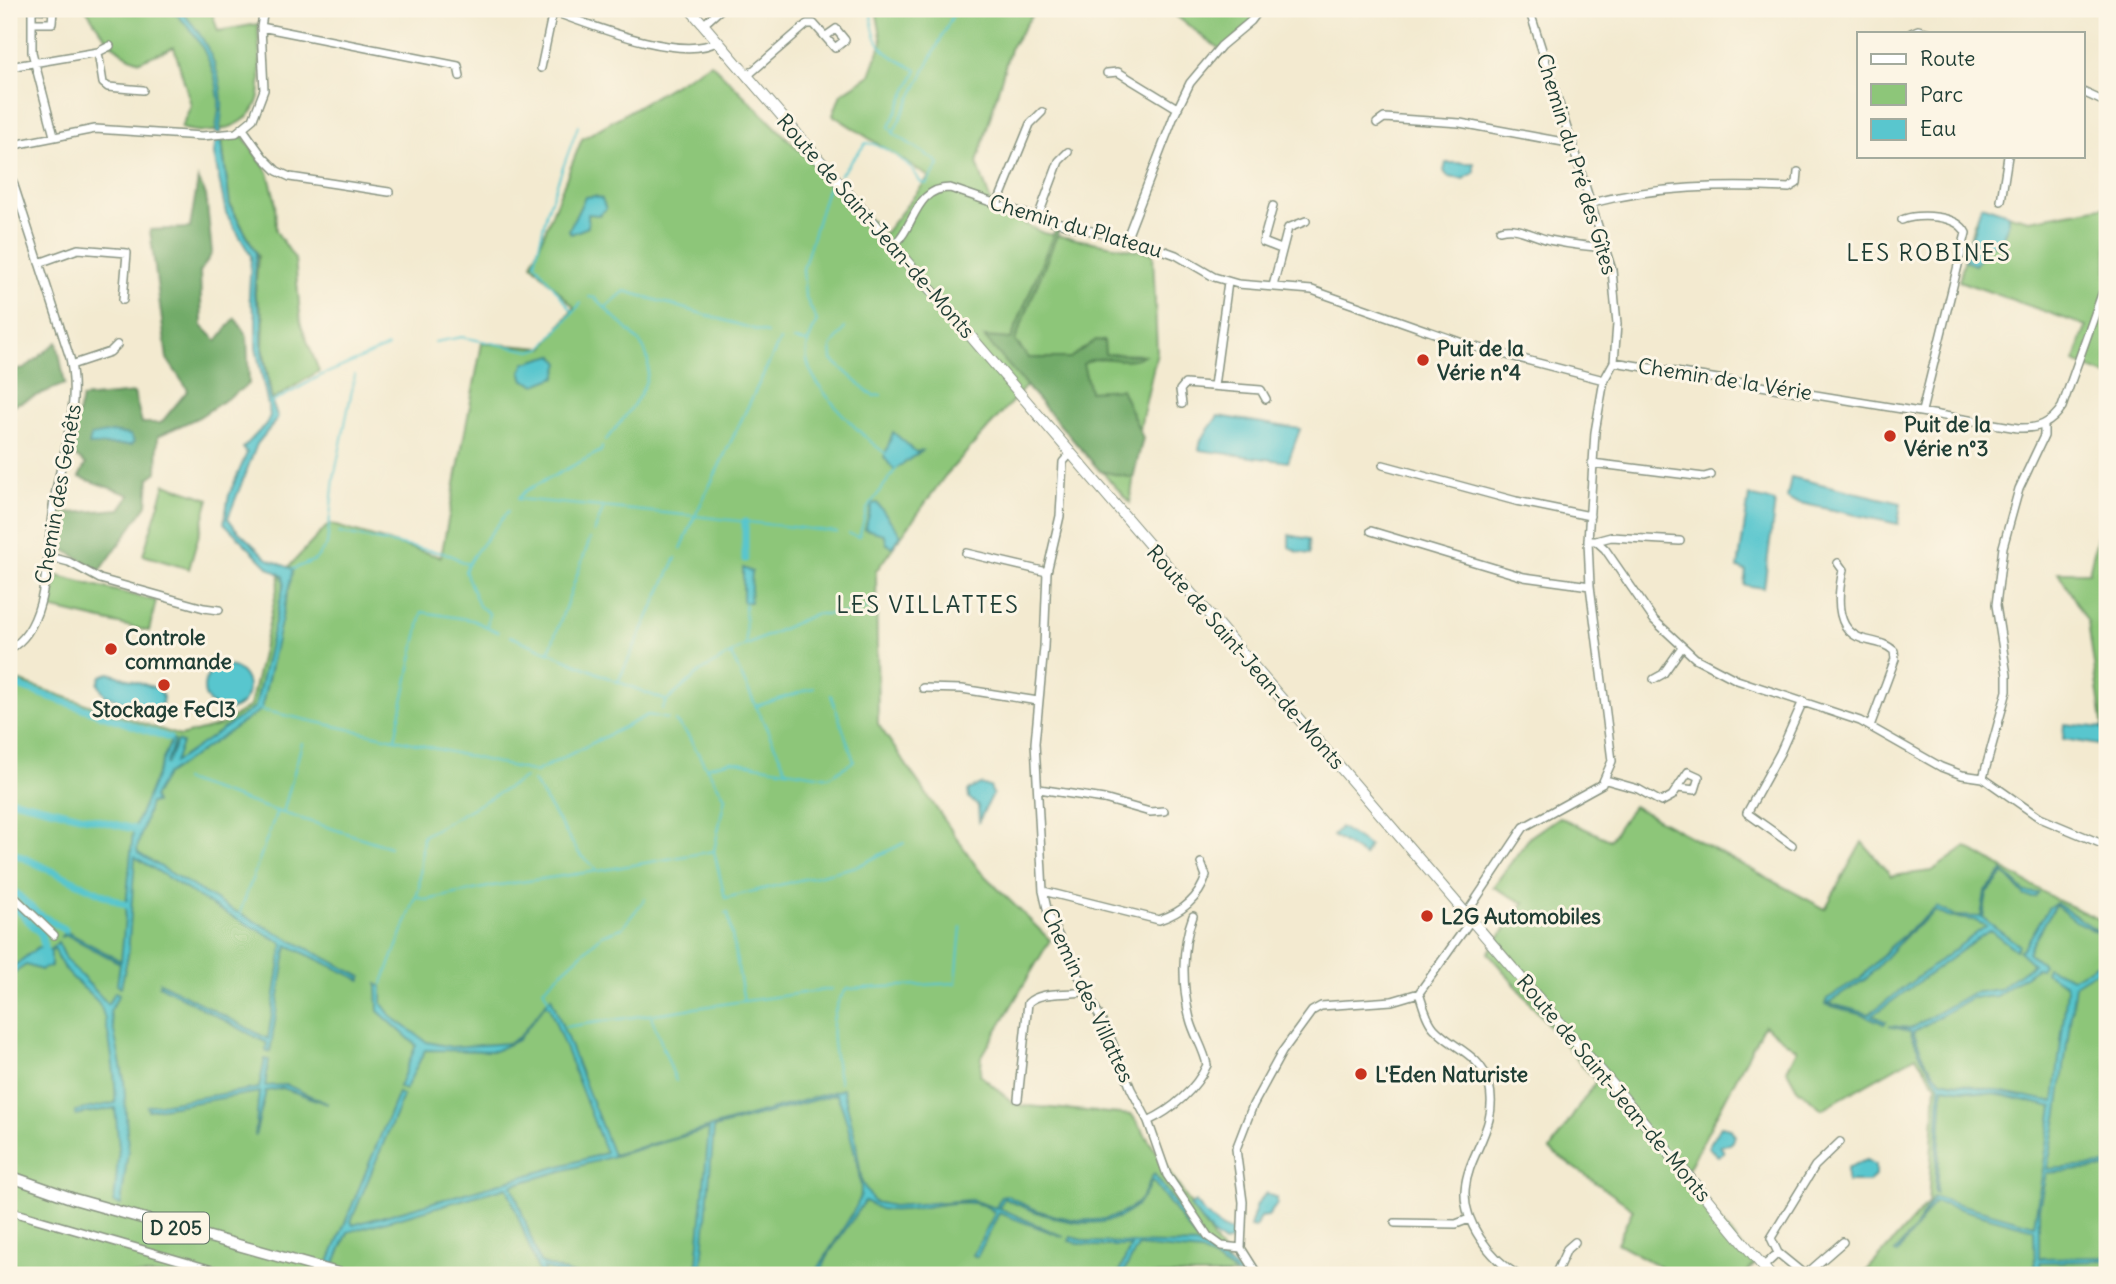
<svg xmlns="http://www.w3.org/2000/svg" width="2116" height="1284" font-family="Delius,sans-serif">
  <rect width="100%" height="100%" fill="#fcf5e5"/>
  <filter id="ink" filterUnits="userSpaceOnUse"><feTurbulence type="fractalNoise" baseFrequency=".0143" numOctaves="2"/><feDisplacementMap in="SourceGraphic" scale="14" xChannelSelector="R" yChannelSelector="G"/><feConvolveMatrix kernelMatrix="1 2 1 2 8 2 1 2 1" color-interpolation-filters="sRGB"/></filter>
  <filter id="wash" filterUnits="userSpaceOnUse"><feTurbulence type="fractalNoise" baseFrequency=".00686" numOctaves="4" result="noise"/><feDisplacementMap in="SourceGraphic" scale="28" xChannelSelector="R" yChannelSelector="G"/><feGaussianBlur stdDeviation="1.57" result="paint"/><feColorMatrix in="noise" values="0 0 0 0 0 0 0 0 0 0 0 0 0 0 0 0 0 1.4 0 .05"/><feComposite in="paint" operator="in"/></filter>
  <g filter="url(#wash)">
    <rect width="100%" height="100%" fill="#f3ead0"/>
    <path fill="#8dc679" stroke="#568256" stroke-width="2" d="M86 9H211L218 31 258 24C258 46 263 74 259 96 252 129 209 137 181 128L191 105 174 47 140 61C114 53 100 31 86 9Z
      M876 9H1036L1010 49 977 163 993 208 1043 233 1153 253 1157 352 1141 423 1130 503 1026 386 945 476 876 571 878 724 979 870 1050 940 982 1056 980 1075 1016 1105 1132 1115 1237 1275H9V678L180 736 221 725 250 706 280 576 329 524 441 557 482 343 544 348 574 307 532 264 582 139 711 63 884 234 929 177 833 115 841 94 870 75 882 42Z
      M1167 9H1266L1222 51Z
      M243 136 268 172 275 199 276 231 295 259 301 325 319 371 272 400 263 347 264 318 255 295 258 256 230 204 222 141Z
      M2107 206V376L2074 362 2086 326 1959 281 1974 223 1982 208 2029 220Z
      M165 484 209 499 189 569 143 555Z
      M2107 497V758L2088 622 2058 572H2089Z
      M58 576 156 601 149 631 50 608Z
      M1633 806 1825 909 1862 842 1891 876 1932 871 1966 847 2057 900 2107 923V1275H1863L1928 1203 1936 1085 1916 1056 1822 1109 1797 1088 1787 1070 1797 1050 1764 1025 1684 1177 1755 1264 1745 1275H1675L1617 1243 1633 1209 1550 1150 1596 1081 1488 953 1524 903 1493 887 1530 837 1559 817 1610 840Z"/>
    <path fill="#72ab69" stroke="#48744e" stroke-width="2" d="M198 179 206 195 212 253 200 272 202 326 217 341 235 318 247 336 249 384 199 417 158 436 157 472 149 478 147 505 100 571 58 546V514L120 509 130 495 79 477 86 464 69 451 82 398 134 393 142 423H161L188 390 167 359 150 230 190 228Z
      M1055 230H1059L1015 341 1029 358H1070L1096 340 1104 341 1105 354 1144 355C1125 367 1102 351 1083 364L1090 391 1121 389 1143 438 1133 478 1100 471 984 337 1011 339Z
      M57 342 65 384 9 407V370L24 369Z"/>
    <path fill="#59c6ce" stroke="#3c8281" stroke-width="2" fill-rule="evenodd" d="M170 9H178C202 30 221 68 222 101 223 112 220 122 220 133H216C216 122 220 111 219 100 216 66 197 30 170 9Z
      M216 139H221L230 206 256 253 254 295 262 317V351L271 400 278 418 257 444 228 518 236 529 268 559 293 569 261 710 166 775 153 797 155 803H150L137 848 138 853 227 907 362 977 361 980 287 945 270 1052 266 1051 267 1043 159 985 160 982 268 1039 283 943 216 908 135 857 128 955 121 987 117 985 120 963 67 935 60 937 67 932 121 961 133 831 172 738 174 741 166 765 177 741 182 743 175 762 255 707 284 584 283 576 269 568 224 523 229 495 247 453 243 448 267 423 270 415 256 348V317L249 297 251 256 226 213 214 154Z
      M1446 163H1474V173L1463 179 1448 177 1444 171Z
      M595 196 602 199 606 209 599 215 588 214V227L571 234 569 230 585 197Z
      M1981 205 2008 214V224L2001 242 1988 246 1975 265 1965 261Z
      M553 355 560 363 556 377 536 385 524 380 521 371 525 363Z
      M1218 416 1300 429 1288 462 1199 450 1201 440Z
      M112 432 130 435 134 441 131 445H89L91 436Z
      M893 432 916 452 923 450 894 470 884 457Z
      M1791 477 1901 503 1898 524 1791 501 1787 498Z
      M1749 496 1775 502 1764 588 1744 585 1746 571 1738 568Z
      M877 503 901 535 893 547 887 544 884 534 865 529 872 504Z
      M1289 535 1309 539 1310 554 1298 552 1289 547Z
      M743 568 752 572 750 602H743Z
      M204 688a22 22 0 1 1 44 0a22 22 0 1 1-44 0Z
      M109 673 159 689 163 697 162 704 150 710 106 696 98 684 101 676Z
      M2064 724 2103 728 2105 746 2063 739Z
      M980 784 990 787 993 794 979 821 978 806 969 798 968 791Z
      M1340 827 1369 846 1364 856 1333 836Z
      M2003 871 2025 892 2038 893 2035 897 2025 896 2004 873 1987 893 1983 918 2019 945 2016 950 1990 930 1873 1015 1886 1022 1884 1024 1867 1016 1825 1004 1827 999 1860 979 1893 944 1937 907 1955 916 1981 917 1985 892ZM1936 911 1948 917 1974 920 1986 926 1869 1014 1828 1003 1866 979 1905 936Z
      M2056 903 2107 937 2077 922 2055 905 2028 952 2043 965 2040 969 2036 968 1996 996 1971 998 1913 1032 1927 1064 1941 1080 2054 1102 2067 989 2065 984 2045 972 2047 967 2072 978 2107 958V964L2075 984 2058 1113 2047 1169 2107 1165V1168L2046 1173 2039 1208V1258L2107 1257V1261L2040 1262 2041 1275H2035L2034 1229 1934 1202 1898 1253 1895 1252 1913 1232 1933 1197 2034 1225 2053 1107 2005 1096 1943 1087 1937 1193 1935 1192 1940 1086 1922 1058 1910 1031 1889 1026 1911 1028 1972 993 1999 989 2033 964 2019 951 2024 948 2048 908Z
      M58 942 67 961 108 1004 115 992 119 994 110 1012 124 1080 128 1150 121 1205 114 1203 119 1148 115 1108 75 1115V1111L115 1103C117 1085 108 1015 98 1002 81 983 62 975 55 949L51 950V966L41 970 26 965 9 976V970L38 947 50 950Z
      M377 984 382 987V1004L392 1017 427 1042 451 1047 509 1043 520 1036 551 997 613 1155 843 1089 855 1137 862 1183 874 1202 893 1206 971 1200 996 1208 1001 1196 1006 1195C1042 1216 1102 1236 1138 1202 1147 1194 1147 1183 1154 1174L1199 1238 1197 1240 1193 1235 1152 1180C1127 1247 1051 1221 1004 1198L999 1208 1064 1237 999 1213 977 1257 973 1255 995 1213C972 1188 910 1217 880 1209 875 1207 870 1203 865 1201L830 1252 819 1275 816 1273C827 1251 853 1217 860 1198 865 1185 844 1106 836 1094L714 1128 701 1275H696L709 1129 512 1185 540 1263 575 1275H563L543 1268 544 1275H540L507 1187 348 1232 334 1265 329 1262 398 1093 403 1096 351 1221 353 1225 606 1153 549 1006 545 1005 518 1040 495 1051 425 1050 405 1090 399 1087 416 1045 378 1011Z
      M265 1059 269 1060 265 1086 287 1085 328 1104 283 1088 266 1091 255 1136 259 1092 148 1110 147 1106 259 1088Z
      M1721 1126 1730 1128 1735 1136 1730 1144 1720 1145 1724 1152 1718 1156 1708 1147Z
      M1866 1160 1876 1165V1175L1868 1182H1847V1168Z
      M1266 1193 1276 1198 1277 1204 1268 1216 1260 1217 1255 1228 1250 1227 1257 1204Z
      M1195 1202C1206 1213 1220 1234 1238 1231L1233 1241 1224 1243 1211 1233 1190 1206Z
      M1071 1237 1090 1242 1200 1245 1244 1275H1238L1202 1252 1138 1246 1122 1275H1118L1131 1246H1094L1069 1241Z"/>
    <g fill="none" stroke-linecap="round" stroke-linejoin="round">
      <path stroke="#59c6ce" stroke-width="2" d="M871 9C872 48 884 53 917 70L889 127 893 132
        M840 175 866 143C885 144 913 165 920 182L926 184 939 165 936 161 893 133 956 9
        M589 297 595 298 605 308 625 291 767 333
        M606 309C617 321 636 334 644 349 661 381 624 417 606 440
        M573 312 535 263 547 211 578 126
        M845 328 831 347 832 360 873 396 881 395
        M780 340 695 516 837 532
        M794 340 808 342 817 321 805 296 803 269 827 189 834 182
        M435 342 462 337 531 351 542 348 581 303
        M808 343C807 348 806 355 807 360 812 388 863 437 886 454
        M271 403 320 376 388 347
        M602 447 601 451 525 491 518 499 695 516 681 549
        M594 532 604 507
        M339 533 448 554 467 564
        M849 534 859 537 867 509 896 469
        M590 539 549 652 618 682 676 558
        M293 569 315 560 327 545 334 478 355 375
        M487 626 489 613 479 606 465 571C473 551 495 530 508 511
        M498 632 472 620 422 612 395 739 535 772 648 715 668 719
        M510 636 548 652
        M747 645 815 614H848L872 606
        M731 654 786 769
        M619 682 667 701 662 709
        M667 701 700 672 746 645 745 602
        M756 706 814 688
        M262 708 261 710 394 739
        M675 721 687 734 706 767 731 761 829 777 854 761 831 695
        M302 743 283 813 390 847
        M184 780 282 813
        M533 781 578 852 598 871 714 851 725 797 706 767
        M714 851 725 898 858 866 904 843
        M416 897 427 900 493 886 597 871
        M239 915 277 811
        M382 985 419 889 423 836 525 778
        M548 999 543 989 602 935 622 928 645 899
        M745 1001 832 989
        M651 1016 676 1081
        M564 1027 744 1001 728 913H725
        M840 1083C834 1055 824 1013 847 989L956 983 961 927"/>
      <path stroke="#59c6ce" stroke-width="7" d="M745 559V522
        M9 683 169 738
        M9 799 134 829
        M9 851 126 905
        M16 893 36 912 65 930
        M16 908 41 934 45 949"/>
    </g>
  </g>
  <g filter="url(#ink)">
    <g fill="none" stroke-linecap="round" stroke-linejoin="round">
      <g stroke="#899482" stroke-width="10">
        <path id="street" d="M546 9C583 22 683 64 717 41
          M1529 9 1612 270 1617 324 1614 362
          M32 23H52L53 10 32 9V52L54 136
          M703 25 721 9
          M261 27 458 66 460 76
          M1911 33 1918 30 1931 33
          M98 52 103 83 108 87 143 90
          M9 67 98 52 110 46
          M541 68 553 11
          M1107 73 1118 72 1177 108
          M747 76 807 24H814L835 48 845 40 836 29 826 36
          M2083 92 2107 103
          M1377 123 1384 118 1460 123 1574 144
          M243 129 263 157 277 171 290 177 389 192
          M9 146 95 129 202 136 236 133 253 119 264 90 261 27 264 9
          M9 170 70 358C81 407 62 453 54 501 46 542 52 628 9 649
          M2001 201 2008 156
          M1592 203C1657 186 1722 185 1789 188L1797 183 1798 172
          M997 205 1030 124 1042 112
          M1273 206 1263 242 1281 249
          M1038 217 1059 161 1068 152
          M1902 220C1918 213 1958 215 1966 233L1922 411
          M1500 230C1517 225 1532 236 1549 240 1568 244 1586 247 1606 247
          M1126 240 1174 116 1190 83 1221 46 1251 21 1260 9
          M893 246C916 226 914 188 950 188L1029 215 1154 247 1176 255 1214 277 1238 284 1312 290 1468 345 1604 380
          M39 263 78 249 127 253 123 300
          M1273 286 1288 228 1306 221
          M71 365 110 352 117 345
          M1214 386 1228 282
          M1182 404 1180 390 1185 384 1261 390 1266 399
          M1071 453 1063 462 1060 516 1047 572 1044 647 1035 743 1043 891 1049 917 1111 1039 1131 1089 1148 1121 1167 1175 1208 1236 1222 1246 1241 1248
          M1592 463 1704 477 1711 475
          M1383 465 1516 501 1590 516
          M1371 531 1524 577 1590 586
          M1588 541H1596L1605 549 1654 620 1695 658 1737 680 1860 721 1941 767 1962 775 1983 778 2040 818 2107 846
          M1596 541 1611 537 1680 541
          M966 553 1047 572
          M50 557 69 562 100 579 204 608 219 610
          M1838 563 1843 570C1838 593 1833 630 1863 639 1874 642 1886 643 1894 651L1895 659 1870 726
          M1654 679 1663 674 1682 647
          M923 688 962 689 1038 701
          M1983 778 2007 691V675L1996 605 2003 547 2019 489 2044 436V425
          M1606 780 1638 789 1661 802 1672 796 1688 772 1699 777 1695 790 1678 788
          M1039 789 1104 799 1150 812 1164 811
          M1792 845 1747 813 1780 753 1803 701
          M1043 891 1159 920C1180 913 1199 899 1206 876L1201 863
          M9 892 54 935
          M1466 914 1524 827 1602 784 1612 761 1590 586 1588 541 1595 432 1604 380 1614 362 2018 428C2038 429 2051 424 2062 407L2107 280
          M1419 993C1423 1005 1426 1019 1434 1028 1452 1048 1481 1054 1489 1084 1504 1144 1436 1171 1480 1238 1490 1253 1502 1266 1518 1275
          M1018 1099 1028 1003C1041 990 1069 996 1087 991
          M1148 1121C1172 1110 1196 1089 1207 1065 1204 1049 1194 1035 1190 1019 1182 987 1181 947 1193 916
          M1840 1142 1815 1166 1771 1238 1778 1253 1805 1275 1843 1242
          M9 1211 230 1275
          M1395 1223 1456 1224 1469 1219
          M1764 1266 1778 1253
          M1258 1275 1241 1248 1243 1202 1236 1149 1253 1105 1282 1052 1312 1011 1321 1006 1392 1001 1419 993 1471 920
          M1555 1275 1567 1249 1575 1242"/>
      </g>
      <g stroke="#899482" stroke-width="12">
        <path id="secondary" d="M690 9 1618 1091 1770 1275"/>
      </g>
      <g stroke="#899482" stroke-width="13">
        <path id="primary" d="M9 1176 74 1199 345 1275"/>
      </g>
      <use href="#street" stroke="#fff" stroke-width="7"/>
      <use href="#secondary" stroke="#fff" stroke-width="10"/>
      <use href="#primary" stroke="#fff" stroke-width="10"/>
    </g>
  </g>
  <g fill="#c8321e" stroke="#fcf5e5" stroke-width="2.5">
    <circle cx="1423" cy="360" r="7"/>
    <circle cx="1890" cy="436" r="7"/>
    <circle cx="111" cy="649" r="7"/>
    <circle cx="164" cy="685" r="7"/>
    <circle cx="1427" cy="916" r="7"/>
    <circle cx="1361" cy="1074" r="7"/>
  </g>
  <g text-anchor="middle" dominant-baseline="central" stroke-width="6" stroke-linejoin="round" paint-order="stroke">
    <rect fill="#fcf5e5" stroke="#617469" stroke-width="2" x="143" y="1212.5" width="66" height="31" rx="5"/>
    <g font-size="19" font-weight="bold" fill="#1f3d34">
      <text x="176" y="1228">D 205</text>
    </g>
    <g font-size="21" fill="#1f3d34" stroke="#fcf5e5">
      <text transform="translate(1577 164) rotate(73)">Chemin du Pré des Gîtes</text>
      <text transform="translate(876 226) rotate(49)">Route de Saint-Jean-de-Monts</text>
      <text transform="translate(1076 226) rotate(16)">Chemin du Plateau</text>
      <text transform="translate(1725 379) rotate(9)">Chemin de la Vérie</text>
      <text transform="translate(58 494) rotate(-80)">Chemin des Genêts</text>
      <text transform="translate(1246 657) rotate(49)">Route de Saint-Jean-de-Monts</text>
      <text transform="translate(1088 995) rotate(65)">Chemin des Villattes</text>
      <text transform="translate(1614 1088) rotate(50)">Route de Saint-Jean-de-Monts</text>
    </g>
    <g font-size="21" font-weight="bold" fill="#1f3d34" stroke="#fcf5e5" text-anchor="start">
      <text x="1437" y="348">Puit de la<tspan x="1437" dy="24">Vérie n°4</tspan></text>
      <text x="1904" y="424">Puit de la<tspan x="1904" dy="24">Vérie n°3</tspan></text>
      <text x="125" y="637">Controle<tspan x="125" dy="24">commande</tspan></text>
      <text x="164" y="709" text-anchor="middle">Stockage FeCl3</text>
      <text x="1441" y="916">L2G Automobiles</text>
      <text x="1375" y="1074">L'Eden Naturiste</text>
    </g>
    <g font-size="23" letter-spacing="2" fill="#1f3d34" stroke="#fcf5e5">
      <text x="1929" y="252">LES ROBINES</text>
      <text x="928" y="604">LES VILLATTES</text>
    </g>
  </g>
  <rect width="2116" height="1284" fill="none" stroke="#fcf5e5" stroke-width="35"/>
  <rect x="1857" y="32" width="228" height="126" fill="#fcf5e5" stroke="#a4ab9e" stroke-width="2"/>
  <rect x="1871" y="54" width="35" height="10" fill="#ffffff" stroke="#a4ab9e" stroke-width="2"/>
  <text x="1920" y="66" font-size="21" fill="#1f3d34">Route</text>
  <rect x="1871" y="84" width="35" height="21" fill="#8dc679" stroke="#a4ab9e" stroke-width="2"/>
  <text x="1920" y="102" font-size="21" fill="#1f3d34">Parc</text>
  <rect x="1871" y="119" width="35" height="21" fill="#59c6ce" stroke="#a4ab9e" stroke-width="2"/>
  <text x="1920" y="136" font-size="21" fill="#1f3d34">Eau</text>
</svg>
